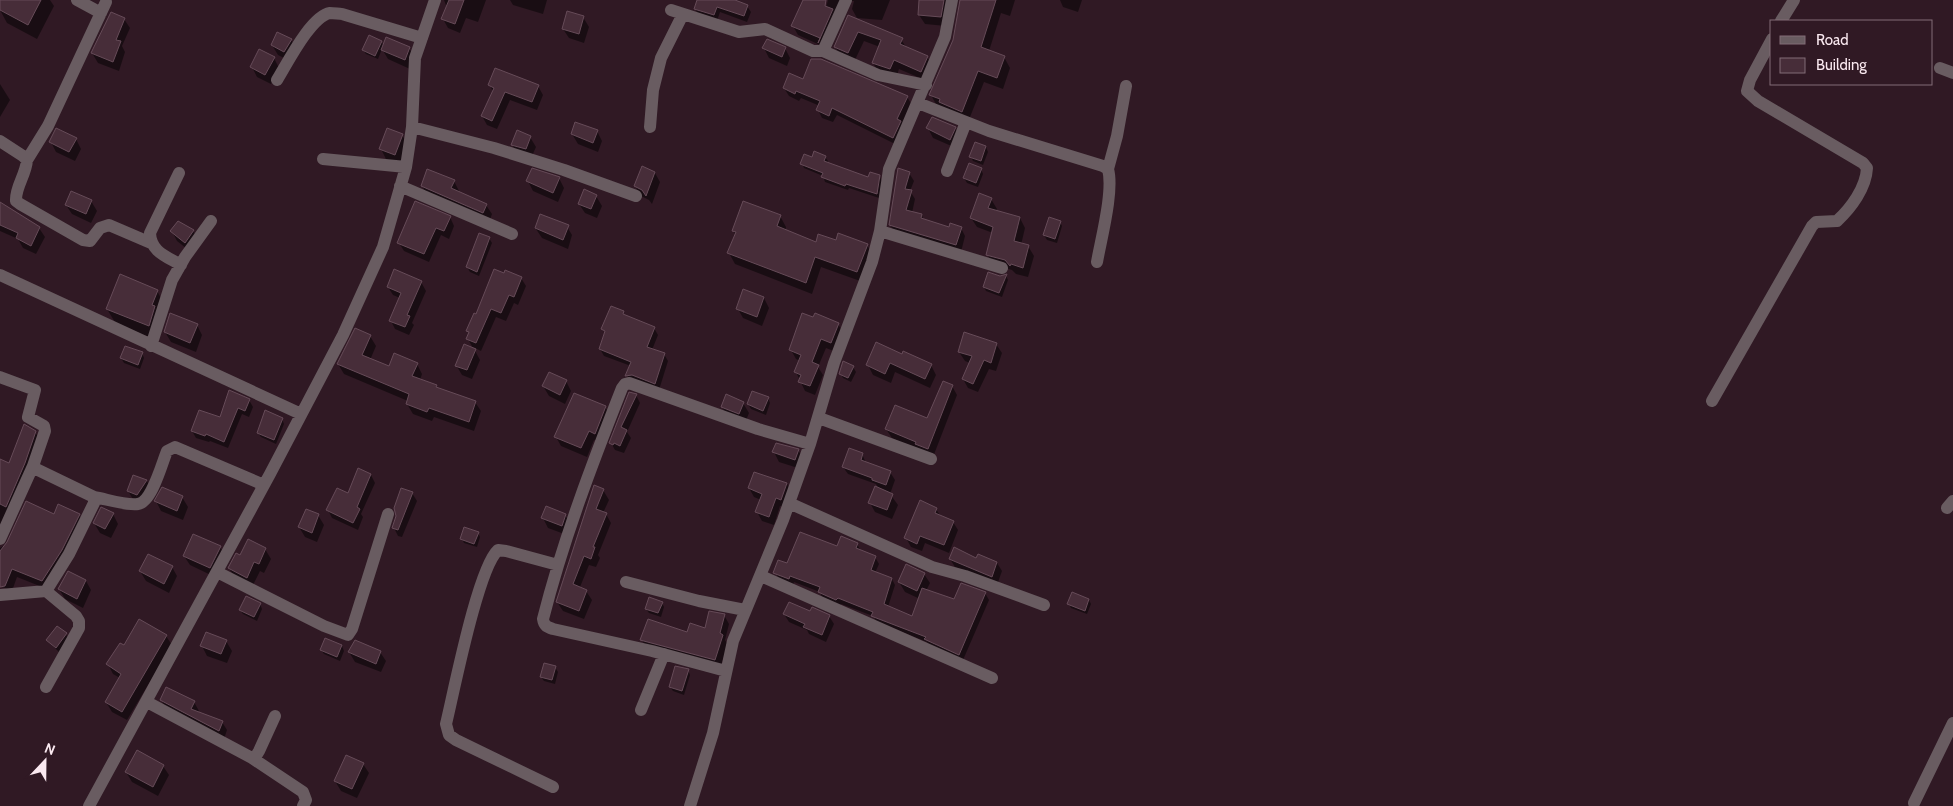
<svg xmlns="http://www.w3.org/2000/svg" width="1953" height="806" font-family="Cabin,sans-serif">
  <rect width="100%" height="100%" fill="#301924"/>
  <path fill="#0007" d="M4 0H50L54 6 37 39 7 23 0 10Z
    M444 0H486L478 22 466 18 460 33 448 28 443 19 447 8Z
    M510 0H547L543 14 513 5Z
    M697 0H733L747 6 751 12 747 22 720 12 717 21 699 15 695 9Z
    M828 0H890L882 20 857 18 852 9 854 1H851L820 45 798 35 793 26 823 20Z
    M920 0H946V26L925 24 919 15Z
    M961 0H1015L1010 16 1001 13 989 51 1004 57 1010 68 1003 89 984 82 968 122 937 106 931 95 954 39Z
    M1060 0H1082L1078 12 1063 7Z
    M583 17 589 27 584 43 569 38 563 29Z
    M849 17 900 38 906 47 927 57 933 66 927 81 899 69 896 78 879 73 873 63 880 47 864 41 854 62 841 56 835 47Z
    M124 19 130 28 122 46 125 52 119 71 98 63 92 53Z
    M291 40 297 50 290 61 278 55 272 45Z
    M381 42 384 46 409 48 415 58 410 69 388 59 382 49 378 59 366 54 363 50Z
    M764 48H785L790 58 787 66 769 58Z
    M274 58 279 68 271 84 257 77 252 67Z
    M803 81 907 97 912 105 897 145 837 115 833 122 822 118 818 110 820 106 801 98 799 101 789 96 784 88Z
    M0 84 10 100 0 117Z
    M490 85 538 86 543 95 537 110 510 100 497 129 487 125 482 116 493 92Z
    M928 128H955L960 137 956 148 933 138Z
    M597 131 602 141 598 152 578 144 572 134Z
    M402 135 407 144 400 164 386 159 381 149Z
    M530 137 536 147 531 158 518 154 512 145Z
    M76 139 81 149 75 161 56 152 51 142Z
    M976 144 986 147 988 152 983 165 973 161 971 157Z
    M825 157 828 161 827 164 869 178 879 176 882 181 879 198 849 188 848 190 825 182 823 176 804 168 802 163 812 158Z
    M981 169 983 174 978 187 967 183 964 178Z
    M655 173 660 182 652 204 649 200 641 196 635 186Z
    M909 173 914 181 910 191 915 199 912 213 922 216 924 220 949 229 961 228 965 236 961 252 895 233 890 225Z
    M559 178 564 188 558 202 533 191 528 181Z
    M454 181 459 191V193L486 205 492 214 489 222 428 196 422 186Z
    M596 196 602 206 597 218 585 213 579 204Z
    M991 199 997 209 995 212 1020 218 1025 228 1021 245 1028 246 1034 256 1028 277 1016 274 1012 270 993 264 987 254 993 233 977 227 971 218Z
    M91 201 97 211 91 223 72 214 66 205Z
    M3 205 39 228 45 237 36 254 23 248 18 239 0 231V209Z
    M541 216 566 225 572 235 568 249 542 238 536 229Z
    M780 216 786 227 785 231 817 244 837 241 867 245 873 256 863 282 821 267 812 294 735 264 729 253 736 235 733 231Z
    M450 217 454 226 449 239 441 235 429 262 404 251 399 243Z
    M1060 222 1062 226 1057 243 1047 240 1044 235Z
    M179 223 193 231 199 241 191 252 177 241 172 231Z
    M489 238 492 243 479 276 470 272 467 267Z
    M505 274 521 278 526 286 518 305 514 303 506 321 496 317 481 351 473 347 480 360 472 379 462 375 456 365 474 350 468 339 470 334 468 331Z
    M1006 276 1008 280 1002 297 986 291 984 287 1000 277Z
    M421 282 426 291 412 323 414 325 409 335 395 329 391 321 400 298 393 295 388 287Z
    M157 291 165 305 157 340 116 324 107 309Z
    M764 298 769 308 762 326 743 318 738 309Z
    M623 312 625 316 654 328 658 335 652 350 664 354 668 361 659 390 631 382 627 375 631 366 604 356 600 349 606 334 603 329Z
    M838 324 843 333 836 352 826 348 818 367 823 375 815 395 805 391 796 372 800 361 796 359 791 350Z
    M197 325 202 335 196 352 171 342 165 332Z
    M356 330 370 336 376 346 370 360 389 368 417 364 422 374 420 380 436 386 438 389 475 402 481 411 474 431 434 417 432 421 413 414 407 404 408 401 344 374 338 364Z
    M996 344 1002 353 996 371 989 369 978 392 968 388 963 379 970 363 965 361 959 352Z
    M142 353 144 358 140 369 124 363 121 358Z
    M903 355 931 365 936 375 930 388 895 372 891 383 873 375 868 365Z
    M853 367 856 372 851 382 843 378 841 374Z
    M566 381 571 391 565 404 549 396 543 386Z
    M952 386 957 395 933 457 892 438 886 429 927 419Z
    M636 395 640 403 627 432 631 438 624 453 615 450 611 443Z
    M768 398 770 403 766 415 751 409 748 404Z
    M249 400 253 407 249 417 242 414 228 448 210 441 209 442 196 438 192 431 221 418Z
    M743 403 749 413 745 423 728 417 722 407Z
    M605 407 611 417 601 443 594 440 587 457 561 446 556 437Z
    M282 419 284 424 276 444 261 437 258 433Z
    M35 432 41 441 0 538V460L9 464Z
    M798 450 804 460 801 469 779 462 774 452Z
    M862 454 866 463 890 472 895 480 890 494 898 505 892 519 875 512 870 503 879 489 876 484 848 474 843 467Z
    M359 470 371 475 375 483 361 514 363 517 358 530 332 518 328 510 348 494Z
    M754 473 787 484 792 493 786 508 780 506 774 525 762 521 757 512 761 500 754 497 749 488Z
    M134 476 147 481 152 491 134 501 128 491Z
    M603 490 609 500 603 513 606 514 611 523 598 555 600 558 596 567 589 565 580 587 586 591 592 600 584 619 563 611 557 602Z
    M412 493 417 501 402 537 398 536 394 528Z
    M182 497 188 507 183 520 161 511 156 501Z
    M936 509 941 517 953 522 958 530 949 553 925 543 922 551 911 547 906 538Z
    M113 514 118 524 111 538 100 533 94 523Z
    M79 515 84 524 47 589 17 577 12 591 0 586V548L55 516Z
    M318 515 324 525 317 542 305 537 299 527Z
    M565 515 571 525 567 535 548 528 543 518Z
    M478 533 480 537 477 547 464 543 462 539Z
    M194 535 220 547 226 557 215 577 190 565 184 556Z
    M857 544 861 551 875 557 879 564 875 573 892 579 895 585 888 607 913 618 920 599 905 592 899 582 924 574 930 583 926 591 955 601 985 593 989 600 963 660 930 646 927 642 877 622 873 616 841 604 840 606 823 599 820 592 794 582 793 585 779 579 775 572 787 564 838 548Z
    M265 549 271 559 264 573 260 571 252 587 235 578 229 568 241 556Z
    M950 559 997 563 1002 571 997 585 955 567Z
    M172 567 177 576 169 593 146 581 140 571Z
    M86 581 91 590 83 608 65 599 59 589Z
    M1089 600 1091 604 1087 614 1071 608 1069 604Z
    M662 603 664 607 661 617 649 613 646 609Z
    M260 604 262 609 257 621 243 614 240 610Z
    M784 614 829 616 834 624 826 642 809 634 807 630 789 622Z
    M724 615 729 624 725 640 728 645 720 668 647 649 642 640 688 634 706 630Z
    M66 634 68 639 59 652 47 640Z
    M166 636 172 645 127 720 112 712 106 702 120 678 113 674 108 664 124 647Z
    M326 640 342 646 344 651 340 661 324 654 321 650Z
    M226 641 232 651 227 663 207 656 202 646Z
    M349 652H380L386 661 381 672 355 662Z
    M555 667 558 672 555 684 544 681 541 677Z
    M688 670 690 675 684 695 673 691 670 687Z
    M161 700 194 702 199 711 198 713 222 722 227 730 224 739 166 708Z
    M363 764 369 773 357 798 341 791 335 781Z
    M163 766 169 775 158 796 132 782 126 772Z"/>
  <path fill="#472d39" stroke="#664b58" d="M0 0H41L28 25 0 10Z
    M449 0H464L455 24 441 19Z
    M697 0H735L748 5 744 16 717 7 714 15 694 9Z
    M803 0H826L825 6 833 9 818 43 820 38 791 26Z
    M919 0H944L941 17 918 15Z
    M960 0H996L981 47 1005 56 997 78 978 71 962 112 939 102 940 99 929 95 953 40Z
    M567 11 584 16 579 34 562 29Z
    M111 12 125 18 116 40 121 41 113 62 91 53Z
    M848 15 903 38 900 44 928 56 921 72 894 60 890 69 872 63 881 40 858 32 848 53 834 47Z
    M277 32 292 39 284 52 271 45Z
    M369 35 382 41 375 56 362 50Z
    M386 37 410 47 405 60 381 50Z
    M767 39 786 47 782 57 762 48Z
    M259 49 275 57 265 75 250 67Z
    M811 59H821L908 96 897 119 901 121 893 138 832 108 829 116 816 110 820 101 796 91 795 94 783 88 789 73 803 79Z
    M495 68 539 85 532 102 505 92 492 121 481 116 494 88 488 85Z
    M932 117 956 127 950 140 926 128Z
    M575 122 598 130 593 143 571 134Z
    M56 128 77 138 69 152 49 142Z
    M387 128 403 134 395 155 379 149Z
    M517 130 531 136 526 149 511 145Z
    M975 142 986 146 981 161 969 157Z
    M814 151 826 156 824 161 868 177 870 172 880 175 877 194 846 184 845 186 821 177 823 173 800 164 804 154 812 157Z
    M969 163 982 168 976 183 963 178Z
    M642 166 655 172 646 196 642 190 634 186Z
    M532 168 560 177 553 193 526 181Z
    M898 168 910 172 905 189 912 190 906 210 922 214 921 218 949 227 950 223 962 227 956 245 889 225Z
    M427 169 455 180 451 188 487 204 483 213 421 186Z
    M584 189 597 195 591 209 578 204Z
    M71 191 92 200 86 214 65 205Z
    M979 193 992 198 988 208 1020 217 1014 241 1029 245 1023 268 1011 264 1010 266 1005 260 986 255 993 227 970 218Z
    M415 201 451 216 444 231 436 228 424 254 397 243Z
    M743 201 781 215 777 226 816 242 818 234 836 240 838 233 868 244 857 272 815 257 806 283 727 253 736 232 732 231Z
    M0 202 40 227 31 246 16 238 18 233 0 225Z
    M540 214 569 225 563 240 535 228Z
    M1049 217 1061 221 1055 239 1043 235Z
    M178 221 194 230 185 243 170 231Z
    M479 233 490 237 477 272 466 267Z
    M394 269 422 281 407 315 410 316 405 327 389 321 401 293 387 287Z
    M494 269 504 273 505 270 522 277 514 297 509 295 501 313 491 309 476 343 466 339 469 332 466 331 474 313 476 314Z
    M988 272 1000 276 1007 274 999 293 983 287Z
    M120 274 158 290 152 305 155 306 149 326 106 309Z
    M743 289 764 297 757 317 736 309Z
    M611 306 624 311 623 314 655 327 647 347 665 353 655 384 632 375 625 376 631 362 599 349 605 331 601 329Z
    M170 313 198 324 190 343 164 332Z
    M802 313 813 317 815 313 839 323 831 343 821 339 812 362 819 365 810 386 798 382 801 375 794 372 801 355 789 350Z
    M355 328 371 335 362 355 389 366 394 353 418 363 412 376 437 385 436 387 476 401 469 422 429 408 427 412 406 404 409 394 337 364Z
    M964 332 997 343 991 363 984 360 973 384 962 379 972 356 958 352Z
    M876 342 902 354 903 351 932 364 925 379 890 363 885 374 866 365Z
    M464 344 476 349 467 370 455 366Z
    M125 346 143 352 138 365 120 358Z
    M843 361 854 366 848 378 839 374Z
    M549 372 567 380 560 395 542 386Z
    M943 381 953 385 928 449 915 444 916 442 885 429 895 405 927 418Z
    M229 390 250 399 245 411 238 408 224 442 206 434 205 436 191 431 199 410 220 417Z
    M752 391 769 397 763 411 747 404Z
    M629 392 637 394 621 427 627 430 620 446 614 443 613 445 609 443Z
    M574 393 606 406 595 434 589 431 581 448 554 437Z
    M726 394 744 402 739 414 721 407Z
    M265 410 283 418 274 440 257 433Z
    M24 424 36 431 25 463 6 507 0 504V459L9 463Z
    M776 443 799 449 795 460 772 452Z
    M849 448 863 453 861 460 891 471 886 485 872 480V478L842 467Z
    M358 468 371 474 357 507 360 509 353 523 326 510 337 488 348 493Z
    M754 472 787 483 781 500 776 498 769 517 755 512 762 494 748 488Z
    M133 475 147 480 137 495 127 491Z
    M594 485 604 489 596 509 607 513 593 547H595L591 559 584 556 573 584 587 590 579 611 556 602Z
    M875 486 893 494 887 510 868 503Z
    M162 487 183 496 177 511 154 501Z
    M401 488 413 492 398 530 392 528 396 516 394 508Z
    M920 500 937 508 935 513 954 521 944 545 920 536 917 544 904 538Z
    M26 501 54 514 58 504 80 514 62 550 42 581 12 569 5 586 0 587V551L7 542Z
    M546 506 566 514 562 526 541 518Z
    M101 507 114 513 105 529 93 523Z
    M306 509 319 514 312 533 298 527Z
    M464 527 479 532 474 544 460 539Z
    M800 532 837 546 841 536 858 543 856 548 876 556 871 570 892 578 884 604 912 616 922 588 954 599 961 583 986 592 959 655 924 639 926 637 871 616 873 612 838 598 836 600 818 592 820 587 790 576 789 579 773 573 778 560 787 563Z
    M193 534 221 546 210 568 183 556Z
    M248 539 266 548 259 564 254 562 247 578 228 568 236 553 240 555Z
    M954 547 976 558 978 554 997 562 992 577 949 559Z
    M148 554 173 566 164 584 139 571Z
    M906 564 925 573 917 591 898 582Z
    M68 571 86 580 77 599 58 589Z
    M1072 592 1089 599 1085 611 1067 604Z
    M246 596 261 603 254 617 239 610Z
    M649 597 663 602 658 613 645 609Z
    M789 602 810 611 812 607 830 615 822 635 803 627 805 624 783 614Z
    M709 611 725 614 720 633 723 635 715 660 640 640 648 619 687 632 690 623 705 628Z
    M139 619 167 635 122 712 105 702 121 674 106 664 120 643 124 645Z
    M57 626 67 633 56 648 46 640Z
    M206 632 227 640 221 654 200 646Z
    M325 638 342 645 337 657 320 650Z
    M355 640 381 651 376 664 348 652Z
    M544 663 556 666 552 680 540 677Z
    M675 666 689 669 682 691 669 687Z
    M166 687 195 701 191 709 223 721 219 731 160 700Z
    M137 750 164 765 153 787 125 772Z
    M346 755 364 763 352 789 334 781Z"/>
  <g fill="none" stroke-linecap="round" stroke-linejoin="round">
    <path stroke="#695c61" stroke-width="12" d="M77 0 101 13
      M671 10 739 32 765 29 813 51H823L846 0
      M1781 21 1794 0
      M823 51 878 75 926 85
      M1940 68 1953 73
      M277 80C287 64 311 16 330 13 334 13 339 14 342 14L422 38
      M918 103 989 131 1103 166 1108 169C1114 191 1101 239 1097 262
      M412 127 494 148 564 170 636 196
      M650 127 653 90 661 58 683 14
      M0 141 23 156 27 160C26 175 15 187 16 201L20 204 83 240 90 241 100 228 109 225 151 243
      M323 159 406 167
      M27 160 48 126 106 2
      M1108 169 1117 136 1126 86
      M947 171 966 122
      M179 173 150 233C151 252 166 256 181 265
      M400 186 512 234
      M880 231 1002 268
      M0 275 301 414
      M151 346 172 280 185 257 211 221
      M0 377 35 390 28 417 44 426 45 431 33 466 36 469 94 497V503L69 554 46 591 0 595
      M1712 401 1812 226 1816 222 1837 221C1851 208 1866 188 1867 168L1863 163 1758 101 1747 91 1750 80 1772 39
      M819 418 931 459
      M94 497C106 499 127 506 138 504 152 502 162 463 167 451L175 447 264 485
      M789 503 932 567 965 576 1044 605
      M1947 508 1953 501
      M0 539 33 466
      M217 572 324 626 348 635 352 629 388 514
      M761 576 992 678
      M626 582 699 601 745 610
      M726 671 652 651 553 629C547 627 544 626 543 619 563 540 592 464 622 388L625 384 629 383 758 429 810 444
      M46 687 79 628V621L76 616 46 591
      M147 702 252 758 256 756 259 751 275 716
      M641 710 664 654
      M252 758 303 792 306 800 303 806
      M553 787 456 740 449 735 446 724C454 691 478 568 498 550L506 551 558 565
      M1914 803 1953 723
      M89 806 270 474 343 335 383 247 406 167 412 127 415 58 435 0
      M690 806 713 733 733 641 783 520 810 444 834 363 872 262 880 231 889 169 945 37 952 0"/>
  </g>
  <rect x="1770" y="20" width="162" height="65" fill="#301924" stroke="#816c76"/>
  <rect x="1780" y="36" width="25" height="8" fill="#695c61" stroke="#816c76"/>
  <text x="1816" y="45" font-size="15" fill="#fae9f0">Road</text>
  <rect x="1780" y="58" width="25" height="15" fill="#472d39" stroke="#816c76"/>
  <text x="1816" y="70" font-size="15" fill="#fae9f0">Building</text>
  <g transform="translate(45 761) rotate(22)" stroke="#301924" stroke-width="4" paint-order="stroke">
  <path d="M0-4L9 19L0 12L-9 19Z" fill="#fae9f0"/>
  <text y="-8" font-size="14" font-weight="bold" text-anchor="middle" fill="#fae9f0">N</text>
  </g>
</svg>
